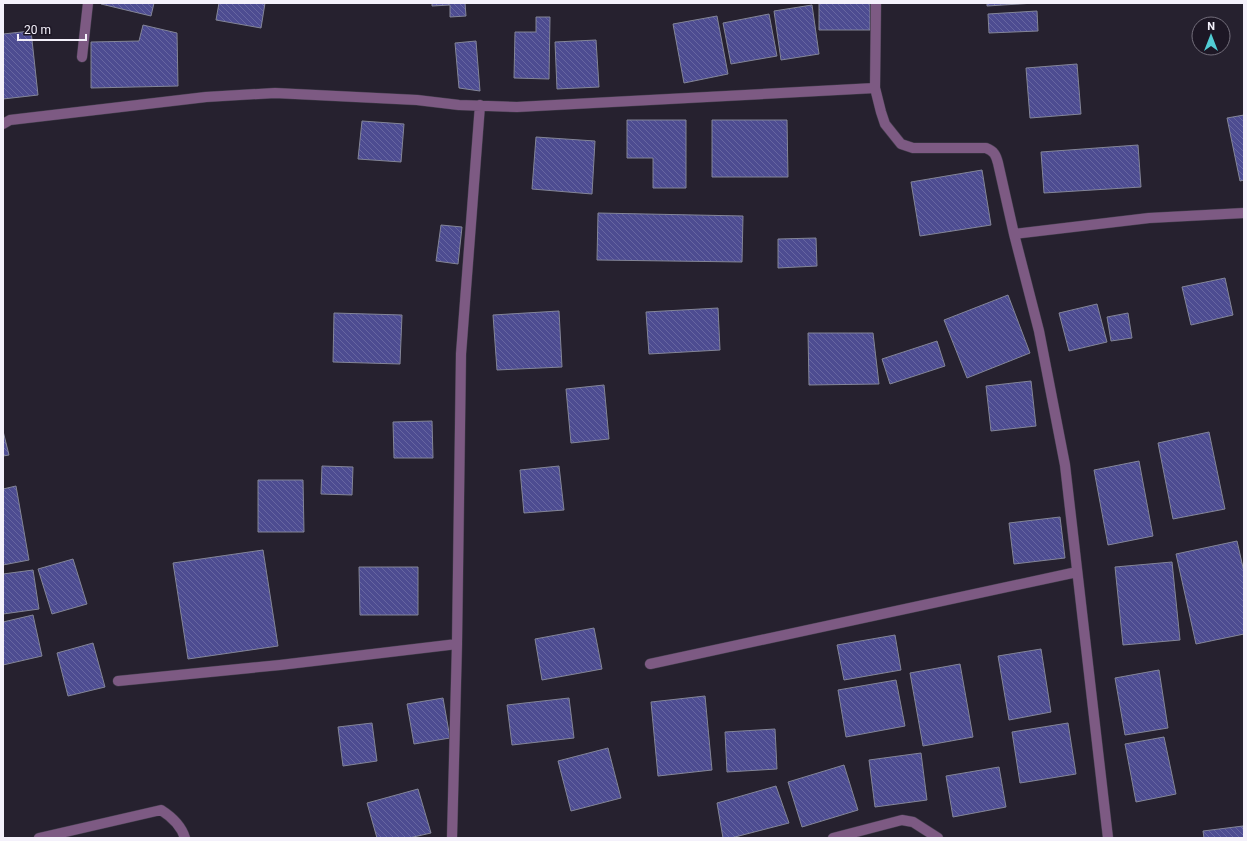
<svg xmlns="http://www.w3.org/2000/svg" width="1247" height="841" font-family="Roboto,sans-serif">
  <defs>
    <pattern id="building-back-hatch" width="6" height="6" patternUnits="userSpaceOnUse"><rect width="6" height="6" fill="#4d4c91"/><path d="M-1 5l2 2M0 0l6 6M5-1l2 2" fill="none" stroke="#6766a1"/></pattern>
  </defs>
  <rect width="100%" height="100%" fill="#26212f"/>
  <path fill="url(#building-back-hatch)" stroke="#838597" d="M102 3H154L151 16 101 4Z
    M219 3H265L261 28 216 20Z
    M432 3H465L466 16 450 17V5L432 6Z
    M819 3H870V30H819Z
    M987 3H1035L987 6Z
    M812 5 819 54 781 60 774 11Z
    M1037 11 1038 31 989 33 988 14Z
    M769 14 777 56 731 64 723 23Z
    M717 16 728 74 684 83 673 24Z
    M536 17H550L549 79 514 78 515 32H536Z
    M143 25 177 33 178 86 91 88V42L139 41Z
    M31 31 38 95 3 99V34Z
    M596 40 599 87 557 89 555 42Z
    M476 41 480 91 459 88 455 43Z
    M1077 64 1081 114 1030 118 1026 68Z
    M1244 115V180L1240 181 1227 118Z
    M627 120H686V188H653V158H627Z
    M712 120H787L788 177H712Z
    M362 121 404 124 401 162 358 159Z
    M536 137 595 141 592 194 532 189Z
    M1138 145 1141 187 1044 193 1041 152Z
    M982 170 991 225 920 236 911 182Z
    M598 213 743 216 742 262 597 260Z
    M441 225 462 227 458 264 436 261Z
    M816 238 817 266 778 268V239Z
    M1225 278 1233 315 1191 325 1182 287Z
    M1008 295 1030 353 967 378 944 320Z
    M1097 304 1107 342 1069 351 1059 313Z
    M718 308 720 350 649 354 646 312Z
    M559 311 562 367 497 370 493 315Z
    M334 313 402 315 400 364 333 362Z
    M1128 313 1132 338 1111 341 1107 317Z
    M808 333H873L879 384 809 385Z
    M937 341 945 366 890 384 882 359Z
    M1031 381 1036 426 991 431 986 386Z
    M604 385 609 439 571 443 566 389Z
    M432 421 433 458H394L393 422Z
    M3 431 9 455 3 456Z
    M1209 432 1225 509 1173 519 1158 443Z
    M1139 461 1153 536 1108 545 1094 470Z
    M322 466 353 467 352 495 321 494Z
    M559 466 564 510 524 513 520 470Z
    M258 480H303L304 532H258Z
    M16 486 29 560 3 565V489Z
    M1060 517 1065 558 1014 564 1009 523Z
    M1237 541 1244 572V634L1196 644 1176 554Z
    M263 550 278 646 188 659 173 563Z
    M73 559 87 604 52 614 38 569Z
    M1172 562 1180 640 1123 645 1115 567Z
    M359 567H418V615H360Z
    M33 570 39 609 3 614V574Z
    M33 615 42 656 3 665V622Z
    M594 628 602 669 542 680 535 639Z
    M895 635 901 670 844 680 837 645Z
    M93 643 105 687 68 696 57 653Z
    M1041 649 1051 712 1009 720 998 656Z
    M960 664 973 737 923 746 910 673Z
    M1159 670 1168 728 1125 735 1115 678Z
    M896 680 905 726 846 737 838 690Z
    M705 696 712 770 658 776 651 702Z
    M443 698 450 738 414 744 407 704Z
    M569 698 574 738 512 745 507 705Z
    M372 723 377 761 343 766 338 727Z
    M1068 723 1076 774 1020 783 1012 732Z
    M775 729 777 769 727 772 725 732Z
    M1164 737 1176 794 1136 802 1125 744Z
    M608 748 621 798 571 811 558 761Z
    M921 753 927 800 875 807 869 760Z
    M844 765 858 810 802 827 788 782Z
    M999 767 1006 807 953 817 946 776Z
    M776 786 789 823 731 838H723L717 803Z
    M418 789 431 833 409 838H377L367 803Z
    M1243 826 1244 838H1204L1203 831Z"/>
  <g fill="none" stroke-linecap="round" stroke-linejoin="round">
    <g stroke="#433e4c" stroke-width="11">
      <path id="street" d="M876 3 875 88 881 112 885 124 901 144 913 148H986C994 151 996 155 998 163L1014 234 1039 331 1065 465 1108 838
        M82 57 88 3
        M3 124 10 120 206 97 275 93 417 100 459 105 517 107 875 88
        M1014 234 1149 218 1244 213
        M650 664 1077 572
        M118 681 280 665 457 644
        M39 838 161 810C172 817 181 825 185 838
        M452 838 457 644 461 354 480 105
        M833 838 902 820 913 822 938 838"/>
    </g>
    <use href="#street" stroke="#7d5a83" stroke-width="10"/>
  </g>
  <rect width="1247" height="841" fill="none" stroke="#f4f1fb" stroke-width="8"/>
  <g transform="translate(1211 36)"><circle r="19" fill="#1d1725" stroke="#736e7b"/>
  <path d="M0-3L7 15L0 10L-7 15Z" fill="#51ccd4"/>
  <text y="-6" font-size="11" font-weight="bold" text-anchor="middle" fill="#f4f1fb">N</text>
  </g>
  <path d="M18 34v6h68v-6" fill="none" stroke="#f4f1fb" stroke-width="2"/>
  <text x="24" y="34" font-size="12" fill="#f4f1fb" stroke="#1d1725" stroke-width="3" paint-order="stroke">20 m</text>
</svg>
